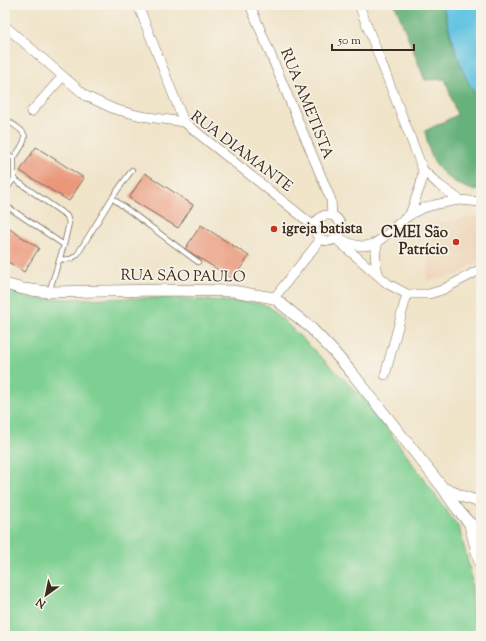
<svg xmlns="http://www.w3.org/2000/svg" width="486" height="641" font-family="'Sorts Mill Goudy',serif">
  <rect width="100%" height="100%" fill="#f7f3e8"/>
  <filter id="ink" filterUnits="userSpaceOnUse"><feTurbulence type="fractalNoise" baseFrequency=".025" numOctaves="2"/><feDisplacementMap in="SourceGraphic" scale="8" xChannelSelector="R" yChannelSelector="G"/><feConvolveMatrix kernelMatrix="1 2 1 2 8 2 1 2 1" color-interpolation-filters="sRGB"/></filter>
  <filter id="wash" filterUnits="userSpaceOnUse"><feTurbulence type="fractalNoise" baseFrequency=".012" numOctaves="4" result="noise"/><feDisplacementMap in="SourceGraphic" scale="16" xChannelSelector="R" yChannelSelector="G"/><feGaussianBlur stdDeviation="0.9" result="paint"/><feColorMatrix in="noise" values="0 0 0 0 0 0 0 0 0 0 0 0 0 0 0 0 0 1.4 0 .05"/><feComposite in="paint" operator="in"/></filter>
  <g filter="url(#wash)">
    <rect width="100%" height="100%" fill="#f0e4c9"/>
    <path fill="#eed7bb" d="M481 215V260L457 275 427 281 432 224Z"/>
    <path fill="#7dd092" stroke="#5c7d58" d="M5 288 31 299 169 298 257 303 267 306 276 313 371 406 459 528 471 574 474 627 473 636H5Z"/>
    <path fill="#66b27c" stroke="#506e4d" d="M395 5H443L452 41 473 91 481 103V156L477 191C457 186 440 175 431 155 428 148 427 139 425 131L457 115 445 79 425 80Z"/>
    <path fill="#64c4e2" stroke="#507780" d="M443 5H481V103C460 74 452 39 443 5Z"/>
    <g id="blocks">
      <path fill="#ea977a" d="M36 147 84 178 69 201 20 171Z
        M145 173 193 205 178 228 129 198Z
        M201 225 249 256 233 279 185 249Z
        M5 226 39 248 24 272 5 260Z"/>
    </g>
  </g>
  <g filter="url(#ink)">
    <use href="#blocks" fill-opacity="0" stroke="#7a6b5a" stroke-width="1"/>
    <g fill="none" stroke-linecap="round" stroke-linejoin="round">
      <g stroke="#7a6b5a" stroke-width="6">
        <path id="service" d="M5 119C29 135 30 134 14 158L5 153
          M14 158V179
          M5 191 14 179 67 216 69 223 64 245
          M112 198 132 170
          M5 205 64 245 49 292
          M59 260 71 259 77 255 112 198 198 262"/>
      </g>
      <g stroke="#7a6b5a" stroke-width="10">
        <path id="minor" d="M138 5 184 122
          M250 5 331 200 332 215
          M359 5 423 170 439 185 460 200 481 202
          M5 26 86 96 114 109 141 116 184 122 315 227
          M31 112 63 76
          M410 214 421 184 423 170
          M315 228a13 13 0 1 1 26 0a13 13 0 1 1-26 0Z
          M336 239 388 284 407 294H429L442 290 481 269
          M341 239C377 259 384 231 410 215 424 205 444 203 460 200
          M378 242C374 254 375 263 379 276
          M274 298 321 239
          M385 375 407 294"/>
      </g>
      <g stroke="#7a6b5a" stroke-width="12">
        <path id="tertiary" d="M5 284 23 289 49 292 161 290 233 291 274 298 311 328 333 351 352 373 443 488C454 505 465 521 481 533
          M443 488 464 497 481 502"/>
      </g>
      <g stroke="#7a6b5a" stroke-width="14">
        <path id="secondary" d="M471 525 481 563"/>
      </g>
      <use href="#service" stroke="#fff" stroke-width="4.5"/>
      <use href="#minor" stroke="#fff" stroke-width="9"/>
      <use href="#tertiary" stroke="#fff" stroke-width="11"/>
      <use href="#secondary" stroke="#fff" stroke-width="13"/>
    </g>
  </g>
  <g fill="#c8321e" stroke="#f7f3e8" stroke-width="1.5">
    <circle cx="274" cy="229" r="4"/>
    <circle cx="456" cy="242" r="4"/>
  </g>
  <g text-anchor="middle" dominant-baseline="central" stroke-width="3.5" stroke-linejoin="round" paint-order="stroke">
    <g font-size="15" fill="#3b2a1e" stroke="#f7f3e8">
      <text transform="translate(306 104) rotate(68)">RUA AMETISTA</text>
      <text transform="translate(241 152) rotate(37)">RUA DIAMANTE</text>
      <text transform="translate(183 277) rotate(1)">RUA SÃO PAULO</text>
    </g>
    <g font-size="15" font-weight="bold" fill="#3b2a1e" stroke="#f7f3e8" text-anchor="start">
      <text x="282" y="229">igreja batista</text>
      <text x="448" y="233" text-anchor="end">CMEI São<tspan x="448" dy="17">Patrício</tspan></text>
    </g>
  </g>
  <rect width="486" height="641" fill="none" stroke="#f7f3e8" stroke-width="20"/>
  <g transform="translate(46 595) rotate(213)" stroke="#f7f3e8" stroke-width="3" paint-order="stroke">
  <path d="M0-3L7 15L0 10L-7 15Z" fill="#3b2a1e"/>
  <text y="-6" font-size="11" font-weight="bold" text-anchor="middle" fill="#3b2a1e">N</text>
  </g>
  <path d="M332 44v6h82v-6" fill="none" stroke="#3b2a1e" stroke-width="2"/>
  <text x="338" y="44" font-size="12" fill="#3b2a1e" stroke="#f7f3e8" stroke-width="3" paint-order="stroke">50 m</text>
</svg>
